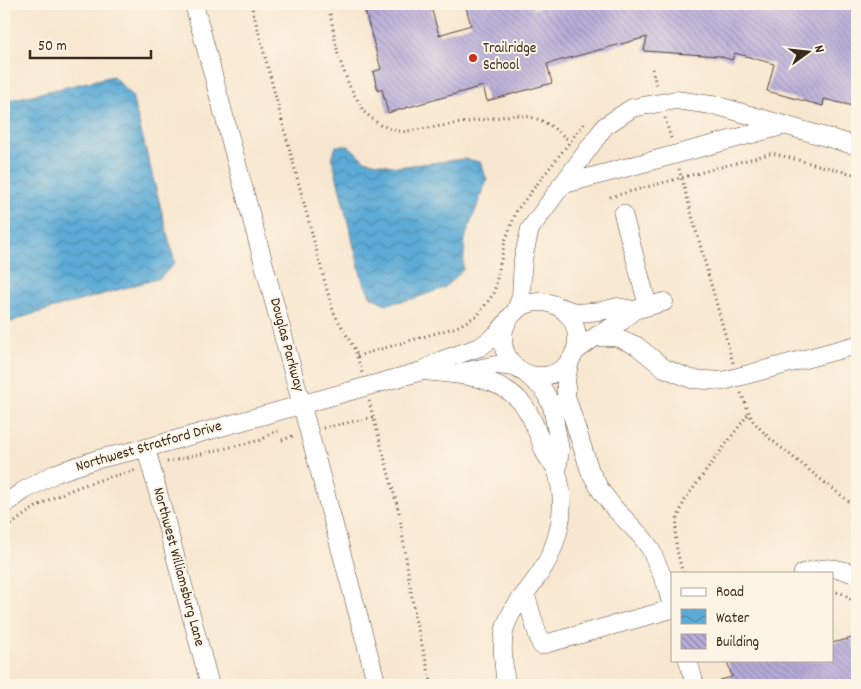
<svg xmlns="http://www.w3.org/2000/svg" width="861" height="689" font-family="Dekko,sans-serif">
  <defs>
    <pattern id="water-waves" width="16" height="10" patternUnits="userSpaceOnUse" patternTransform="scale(1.25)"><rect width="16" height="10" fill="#5cabd6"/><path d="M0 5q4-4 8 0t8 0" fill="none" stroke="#4d8bad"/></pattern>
    <pattern id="building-back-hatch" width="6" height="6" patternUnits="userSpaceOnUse" patternTransform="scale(1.25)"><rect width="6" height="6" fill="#b5aad9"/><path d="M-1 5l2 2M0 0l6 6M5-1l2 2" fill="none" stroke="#948baf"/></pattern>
  </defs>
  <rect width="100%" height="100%" fill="#fcf5e5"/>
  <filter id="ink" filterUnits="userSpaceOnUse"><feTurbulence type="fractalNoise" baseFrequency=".02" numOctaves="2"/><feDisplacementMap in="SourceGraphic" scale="10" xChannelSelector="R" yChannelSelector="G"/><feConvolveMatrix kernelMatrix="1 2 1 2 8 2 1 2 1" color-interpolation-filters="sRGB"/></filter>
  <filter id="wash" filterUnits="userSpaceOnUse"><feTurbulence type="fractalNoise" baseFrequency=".0096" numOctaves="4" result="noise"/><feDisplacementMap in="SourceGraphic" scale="20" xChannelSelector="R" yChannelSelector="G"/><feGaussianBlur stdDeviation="1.12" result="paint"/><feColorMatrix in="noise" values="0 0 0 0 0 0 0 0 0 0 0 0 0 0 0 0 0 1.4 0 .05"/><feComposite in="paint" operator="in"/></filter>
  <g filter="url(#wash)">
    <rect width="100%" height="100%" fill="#f8e7d0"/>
    <path fill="url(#water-waves)" stroke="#4c6a7a" d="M113 76 132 96 175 263 160 278 26 316 4 325V99L10 100Z
      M336 146H349L364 160 397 167 464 159 480 162 487 180 465 238 463 270 444 288 413 299 386 304 371 297 362 279 332 158Z"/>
    <g id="blocks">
      <path fill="url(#building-back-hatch)" d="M363 4H430L439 35 471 25 465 4H531L532 9 552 4H857V107L824 99 823 106 767 91 774 64 735 53 732 60 719 56 644 51 647 37 547 64 552 83 487 101 483 86 388 113 382 89 378 91 373 72 381 69Z
        M852 638 857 659V685H722L720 680 732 677 727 660H832V643Z"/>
    </g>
  </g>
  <g filter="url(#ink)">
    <use href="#blocks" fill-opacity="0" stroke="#574639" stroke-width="1"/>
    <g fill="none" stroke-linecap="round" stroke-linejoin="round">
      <g stroke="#574639" stroke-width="19">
        <path id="minor" d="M194 4 377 685
          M561 185 786 125
          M623 214 648 306
          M503 339a37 37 0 1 1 74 0a37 37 0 1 1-74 0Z
          M560 307 578 313 601 311 618 307 634 310
          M515 312 521 297 523 259 530 229 605 126 632 108 676 100 718 106 857 146
          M596 336 622 321 634 310 664 302
          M576 351 595 337H616L637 346 664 368 691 379 723 381 857 345
          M570 361 566 380V396L590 471 601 491 614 508 641 536 650 548 666 584 672 607
          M422 371 442 360 480 347 496 335 507 322
          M462 372 496 365 515 367
          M526 374 543 389 552 406 560 450 557 470
          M146 448 210 685
          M4 505 23 491 56 473 98 459 146 448 422 371C455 374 497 375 521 402 530 412 535 426 540 439 541 444 543 449 545 453 549 460 555 465 557 472 569 512 557 552 533 583 523 597 511 609 506 625 500 642 504 667 506 685
          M803 573C826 567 835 566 857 575
          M525 593 541 645 672 609
          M688 660 695 685"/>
      </g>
      <path stroke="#574639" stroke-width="3" stroke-dasharray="1 4" stroke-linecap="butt" d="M251 4 327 290 334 313 355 350 362 373
        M330 4V13L338 55 349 85 364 112 380 125 401 132 514 115C543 117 548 124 570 141
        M652 69 657 88
        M665 118 671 139
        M679 169 733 363
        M610 197 769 154H775L857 175
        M357 356 457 327 478 315 494 293 505 241 517 210 586 121
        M741 393 752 420 769 438 857 508
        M369 401 399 512 415 618 432 685
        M323 428 374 417
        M282 440 293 436
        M167 462 261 440 272 433 281 430
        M4 532C40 496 89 482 137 470
        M683 573C674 542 671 528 686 498L749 413
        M832 591 844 594 857 604"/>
      <use href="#minor" stroke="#fff" stroke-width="18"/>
    </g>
  </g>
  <circle fill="#c8321e" stroke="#fcf5e5" stroke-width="2" cx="473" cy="58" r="5"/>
  <g text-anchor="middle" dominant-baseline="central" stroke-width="4" stroke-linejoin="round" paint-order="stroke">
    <g font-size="15" fill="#3b2a1e" stroke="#fcf5e5" text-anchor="start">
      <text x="483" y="49">Trailridge<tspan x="483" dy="17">School</tspan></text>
    </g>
    <g font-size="15" fill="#3b2a1e" stroke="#fcf5e5">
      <text transform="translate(286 345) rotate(75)">Douglas Parkway</text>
      <text transform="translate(149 447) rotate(-16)">Northwest Stratford Drive</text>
      <text transform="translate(178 567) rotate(75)">Northwest Williamsburg Lane</text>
    </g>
  </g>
  <rect width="861" height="689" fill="none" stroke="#fcf5e5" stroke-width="20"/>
  <rect x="671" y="572" width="162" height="90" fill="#fcf5e5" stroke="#afa495"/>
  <rect x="681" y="588" width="25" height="8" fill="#ffffff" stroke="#afa495"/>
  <text x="716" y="596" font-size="15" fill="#3b2a1e">Road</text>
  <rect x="681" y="609" width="25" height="15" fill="url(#water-waves)" stroke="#afa495"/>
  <text x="716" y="622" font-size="15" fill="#3b2a1e">Water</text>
  <rect x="681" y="634" width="25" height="15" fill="url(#building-back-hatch)" stroke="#afa495"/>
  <text x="716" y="646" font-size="15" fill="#3b2a1e">Building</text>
  <g transform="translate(808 52) rotate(75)" stroke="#fcf5e5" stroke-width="4" paint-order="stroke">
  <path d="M0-4L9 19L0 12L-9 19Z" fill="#3b2a1e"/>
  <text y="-8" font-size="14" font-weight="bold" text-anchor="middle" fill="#3b2a1e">N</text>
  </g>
  <path d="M30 50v8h121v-8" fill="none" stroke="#3b2a1e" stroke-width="2.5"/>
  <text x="38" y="50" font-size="15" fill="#3b2a1e" stroke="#fcf5e5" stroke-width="4" paint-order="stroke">50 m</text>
</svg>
